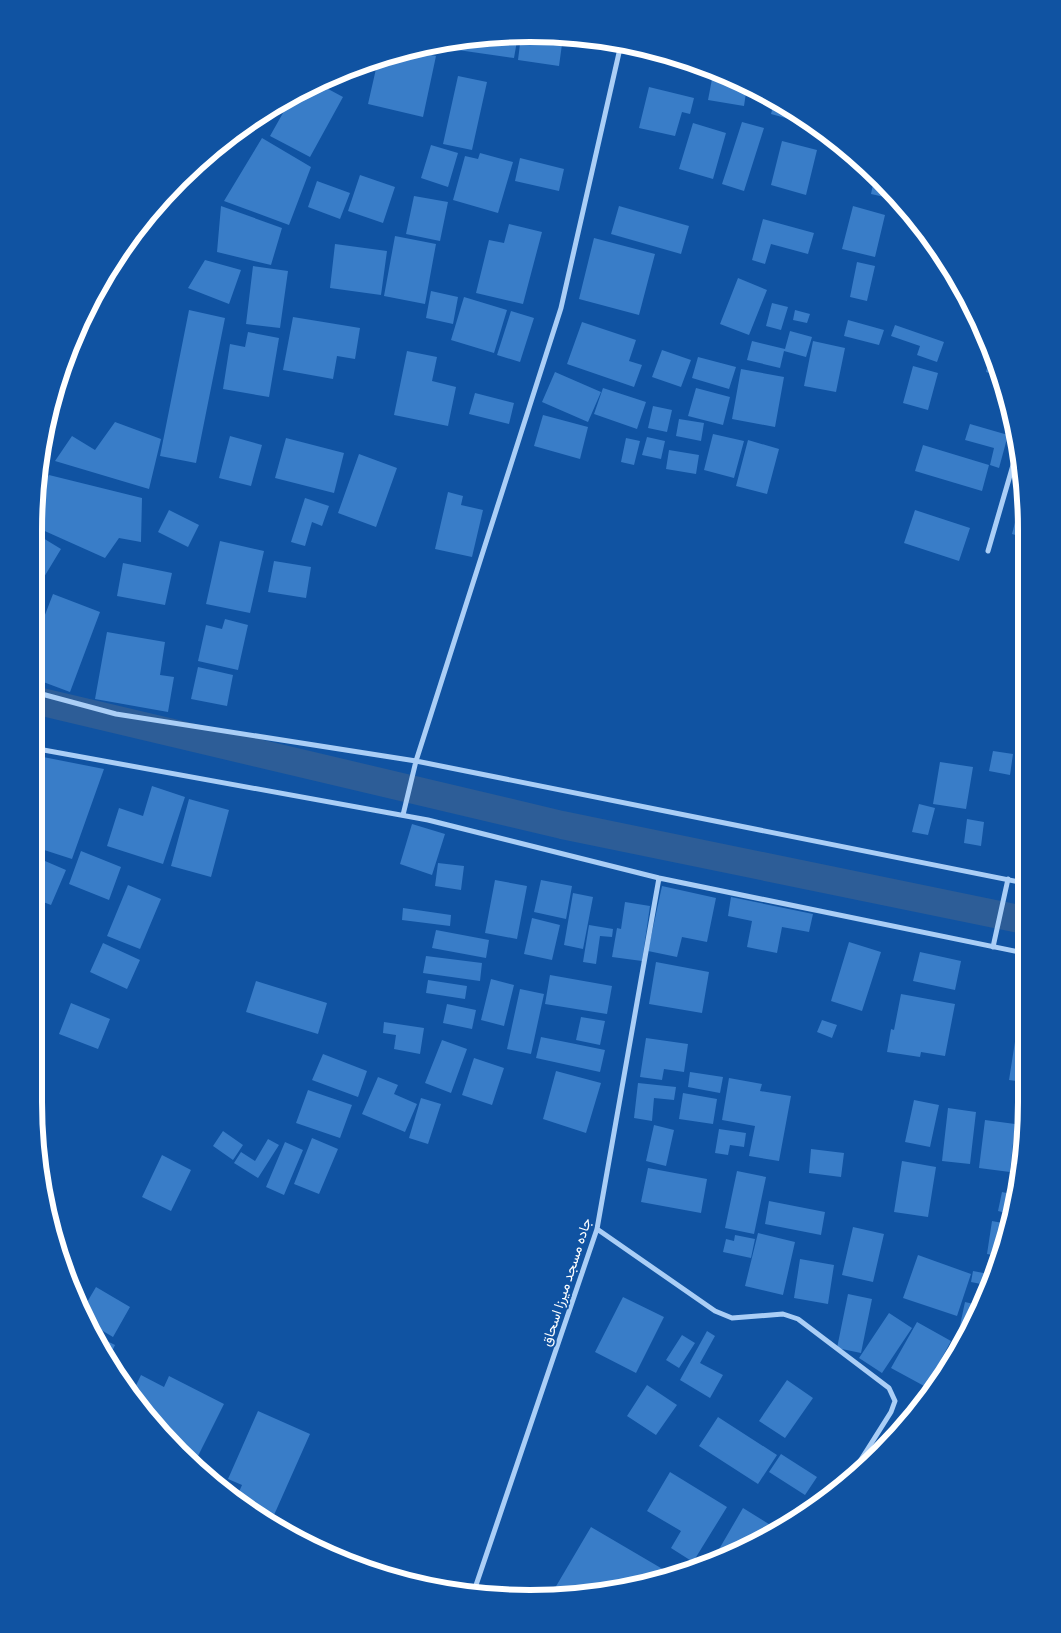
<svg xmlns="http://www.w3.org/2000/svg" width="1061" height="1633" font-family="'PT Sans Narrow',Vazirmatn,sans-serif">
  <rect width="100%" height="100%" fill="#1053a2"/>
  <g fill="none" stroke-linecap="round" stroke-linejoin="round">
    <path stroke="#2d5d97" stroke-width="28" d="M38 701 562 825 1024 920"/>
  </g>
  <path fill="#397dc8" d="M498 35H518L514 58 444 48V44Z
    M521 36 563 37 559 66 518 60Z
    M407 50 436 56 423 117 368 104 378 60Z
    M458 76 487 82 472 150 443 144Z
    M712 79 734 83V80L747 86 744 106 708 100Z
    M317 83 343 97 310 157 270 136 292 97Z
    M649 87 694 98 690 114 682 112 675 136 639 128Z
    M775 99 779 100 815 126 771 114Z
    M742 122 764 128 744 191 722 184Z
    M693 123 726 133 713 179 679 169Z
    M262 138 311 167 289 225 224 201Z
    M782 141 817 150 806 195 771 185Z
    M431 145 458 153 448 187 421 178Z
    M480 153 513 162 498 213 453 200 465 156 478 159Z
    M520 158 564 169 559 191 515 181Z
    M360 175 395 187 383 223 348 211Z
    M875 175 898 200 871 194Z
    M317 181 350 193 340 219 308 207Z
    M414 196 448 202 440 241 406 234Z
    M221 206 282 228 271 265 217 252Z
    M619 206 689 226 681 254 611 234Z
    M853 206 885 215 875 257 842 249Z
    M763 219 814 233 808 254 771 244 765 264 752 260Z
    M509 224 542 232 523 304 476 293 489 240 504 243Z
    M395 236 436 244 425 304 384 296Z
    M594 238 655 254 639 315 579 299Z
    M335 244 387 251 381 295 330 288Z
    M205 260 241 270 229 304 188 288Z
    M857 262 875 266 867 301 850 297Z
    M253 266 288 271 280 328 246 324Z
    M738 278 767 290 749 335 720 324Z
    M431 291 458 297 453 324 426 318Z
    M464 297 507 310 494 353 451 340Z
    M772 303 788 307 781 330 766 326Z
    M189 310 225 318 196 463 160 456Z
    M795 310 810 314 807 323 793 320Z
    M511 311 534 318 520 362 497 355Z
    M293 317 360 328 355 359 337 356 333 379 283 370Z
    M848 320 884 330 879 345 844 336Z
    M582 322 636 340 629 361 642 365 634 387 567 364Z
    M895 325 944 342 937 362 917 355 920 346 891 336Z
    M790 331 812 337 806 357 784 351 780 368 747 360 752 341 785 349Z
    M248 332 279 338 269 397 223 389 230 344 245 347Z
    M813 341 845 348 836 392 804 386Z
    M662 350 691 360 681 387 652 377Z
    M407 351 437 357 432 381 456 387 448 426 394 415Z
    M991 352 1001 376 986 372Z
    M698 357 736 367 729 389 692 378Z
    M913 366 938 373 928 410 903 403Z
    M741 369 784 377 775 427 732 419Z
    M555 372 601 392 588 422 542 402Z
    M603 388 646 402 637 429 594 414Z
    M696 388 730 397 723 425 688 416Z
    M475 393 514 403 509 424 469 414Z
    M653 406 672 410 667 432 648 428Z
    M543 415 588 427 580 459 534 446Z
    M679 419 704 423 701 441 676 436Z
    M115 422 161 439 149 489 55 461 72 436 95 450Z
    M970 424 1008 435 999 468 990 465 994 448 965 440Z
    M713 434 744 441 734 478 704 470Z
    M230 436 262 445 251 486 219 478Z
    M647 437 665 441 661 459 642 455Z
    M286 438 344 453 334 493 275 478Z
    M626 438 640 441 634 465 621 462Z
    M748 440 779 449 767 494 736 486Z
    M923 445 989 465 982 491 915 471Z
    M669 450 699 455 696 474 666 469Z
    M359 454 397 468 376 527 338 513Z
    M49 475 142 498 141 542 119 538 105 558 38 528V493Z
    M448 492 463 496 461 505 483 510 472 557 435 549Z
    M305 498 329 506 322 526 312 522 305 546 291 542Z
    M1021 499 1026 501V538L1012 534Z
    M169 510 199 525 188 547 158 532Z
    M915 510 970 528 959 561 904 543Z
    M38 535 61 549 38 587Z
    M220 541 264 551 250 613 206 604Z
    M274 561 311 567 306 598 268 592Z
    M123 563 172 573 165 605 117 596Z
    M53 594 100 612 70 692 38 680V633Z
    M225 619 248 625 238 670 198 661 206 625 222 629Z
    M107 632 165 642 160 675 174 677 168 712 95 699Z
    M198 667 233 675 227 706 191 699Z
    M993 751 1013 754 1010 775 989 771Z
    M38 756 104 769 72 859 38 848Z
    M940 762 973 767 966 809 933 804Z
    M152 786 185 797 163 864 107 846 119 808 143 816Z
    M189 799 229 810 211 877 171 866Z
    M919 804 935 808 928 835 912 832Z
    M967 819 984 822 981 846 964 843Z
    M412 824 445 834 432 875 400 864Z
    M81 851 121 867 109 900 69 884Z
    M38 858 66 870 51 905 38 900Z
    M438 863 464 866 461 890 435 886Z
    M495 880 527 886 517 939 485 933Z
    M541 880 572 886 566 919 534 912Z
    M128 885 161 899 140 949 107 936Z
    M662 886 716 898 707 942 682 937 677 957 648 951Z
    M573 893 593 897 583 949 564 945Z
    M731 897 813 914 809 932 782 927 777 953 747 947 752 921 728 916Z
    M625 902 650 906 642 961 612 957 617 928 621 929Z
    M403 908 451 915 450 926 402 920Z
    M532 918 560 925 552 960 524 954Z
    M589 925 613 929 612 937 600 936 596 964 583 962Z
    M436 930 489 940 486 958 432 948Z
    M849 942 881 952 862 1011 831 1001Z
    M103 943 140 960 127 989 90 972Z
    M920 952 961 961 955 990 913 981Z
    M426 956 482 963 480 981 423 973Z
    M656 962 709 972 702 1013 649 1004Z
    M550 975 612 986 607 1014 545 1004Z
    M491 979 514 985 504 1026 481 1020Z
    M428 980 467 986 465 999 426 993Z
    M256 981 327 1003 318 1034 246 1012Z
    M520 989 544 994 531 1054 507 1049Z
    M901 994 955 1004 945 1056 921 1052 920 1057 887 1052 891 1029 894 1030Z
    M1023 995H1024V1016H1019Z
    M71 1003 110 1019 98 1049 59 1034Z
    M447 1004 476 1010 472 1029 443 1023Z
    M581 1017 605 1021 600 1045 576 1040Z
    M822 1020 837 1025 832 1038 817 1032Z
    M384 1022 424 1028 420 1054 394 1049 396 1035 383 1033Z
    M1017 1029 1024 1031 1023 1082 1009 1080Z
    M541 1037 605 1050 600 1072 536 1058Z
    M646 1038 688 1044 684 1072 664 1069 662 1080 640 1077Z
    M442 1040 467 1049 451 1093 425 1083Z
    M323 1054 367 1071 358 1097 312 1080Z
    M474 1058 504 1068 492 1105 462 1095Z
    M556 1071 601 1083 586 1133 543 1119Z
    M690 1072 723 1077 720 1093 688 1087Z
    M378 1077 398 1085 394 1094 417 1104 405 1132 362 1114Z
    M729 1078 762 1084 760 1091 791 1096 779 1161 749 1156 755 1126 722 1120Z
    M638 1083 676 1087 674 1100 654 1098 652 1121 634 1118Z
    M308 1090 352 1105 340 1138 296 1123Z
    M683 1093 717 1099 713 1124 679 1119Z
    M421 1098 441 1104 428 1144 409 1138Z
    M914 1100 939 1105 930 1147 905 1142Z
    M948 1108 976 1112 970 1164 942 1161Z
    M985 1120 1015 1124 1010 1172 979 1168Z
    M654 1125 674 1130 666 1166 646 1161Z
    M1017 1126 1023 1127V1167L1021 1175 1012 1174Z
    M719 1129 746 1133 744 1147 730 1145 728 1155 715 1153Z
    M223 1131 243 1145 233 1160 213 1146Z
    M312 1138 338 1149 319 1194 294 1184Z
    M268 1139 279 1145 258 1178 234 1163 241 1152 255 1161Z
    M285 1142 303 1150 284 1195 266 1187Z
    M811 1149 844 1153 841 1177 809 1173Z
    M162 1155 191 1170 171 1211 142 1197Z
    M902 1161 936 1167 928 1217 894 1212Z
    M648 1168 707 1179 701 1213 641 1202Z
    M737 1171 766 1177 754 1234 725 1228Z
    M1002 1192 1016 1195 1010 1214 998 1211Z
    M769 1201 825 1212 821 1235 765 1224Z
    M992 1221 1008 1224 999 1256 987 1254Z
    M853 1227 884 1234 873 1282 842 1275Z
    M758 1233 795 1242 783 1295 745 1286Z
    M735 1235 755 1239 751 1258 723 1252 726 1239 734 1241Z
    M918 1255 971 1274 957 1316 903 1298Z
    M800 1259 834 1265 828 1304 794 1298Z
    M64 1270 75 1276 71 1284 65 1273Z
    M973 1271 994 1275 991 1286 971 1282Z
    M96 1287 130 1307 113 1337 91 1324 83 1309Z
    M848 1294 872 1299 861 1353 837 1348Z
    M623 1297 664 1317 636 1373 595 1352Z
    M965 1302 982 1306 969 1331 959 1330Z
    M889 1313 912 1328 882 1373 859 1358Z
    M917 1322 951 1341 926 1387 891 1368Z
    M707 1331 715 1336 700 1363 723 1375 710 1398 680 1380Z
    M682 1335 695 1343 679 1368 666 1360Z
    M97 1336 115 1345 108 1360Z
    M947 1360 953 1361 939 1385H938Z
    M141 1375 164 1387 169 1376 224 1404 194 1464 157 1430 131 1396Z
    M787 1380 813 1398 785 1438 759 1421Z
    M647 1385 677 1405 656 1435 627 1416Z
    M258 1411 310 1434 270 1524 235 1501 242 1485 228 1479Z
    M718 1417 777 1455 758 1484 699 1446Z
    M781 1454 817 1477 805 1495 769 1472Z
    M670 1472 727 1507 693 1562 671 1548 681 1531 647 1511Z
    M743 1508 780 1531 750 1548 711 1563Z
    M591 1527 666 1571 660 1582 566 1595 555 1588Z"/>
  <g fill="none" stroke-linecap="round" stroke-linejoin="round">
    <path stroke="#aacef6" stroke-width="5" d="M988 551 1018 448
      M38 693 116 714 416 761 1024 883
      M38 749 428 820 659 878 1024 953
      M403 815 416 761 561 308 621 44
      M993 947 1008 879
      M597 1229 715 1311 732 1318 783 1314 798 1319 889 1388 895 1401 891 1412 850 1477
      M473 1594 597 1229 659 878"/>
  </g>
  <g text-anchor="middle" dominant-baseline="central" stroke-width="4" stroke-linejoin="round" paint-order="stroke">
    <g font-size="14" fill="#fff" stroke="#1053a2">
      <text transform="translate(566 1282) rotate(-72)">جاده مسجد ميرزا اسحاق</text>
    </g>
  </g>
  <path d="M0 0H1061V1633H0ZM530 42H530A488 488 0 0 1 1018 530V1102A488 488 0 0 1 530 1590H530A488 488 0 0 1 42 1102V530A488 488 0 0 1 530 42Z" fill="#1053a2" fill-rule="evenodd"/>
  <path fill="none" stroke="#fff" stroke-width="6" d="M530 42H530A488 488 0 0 1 1018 530V1102A488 488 0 0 1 530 1590H530A488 488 0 0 1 42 1102V530A488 488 0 0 1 530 42Z"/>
</svg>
